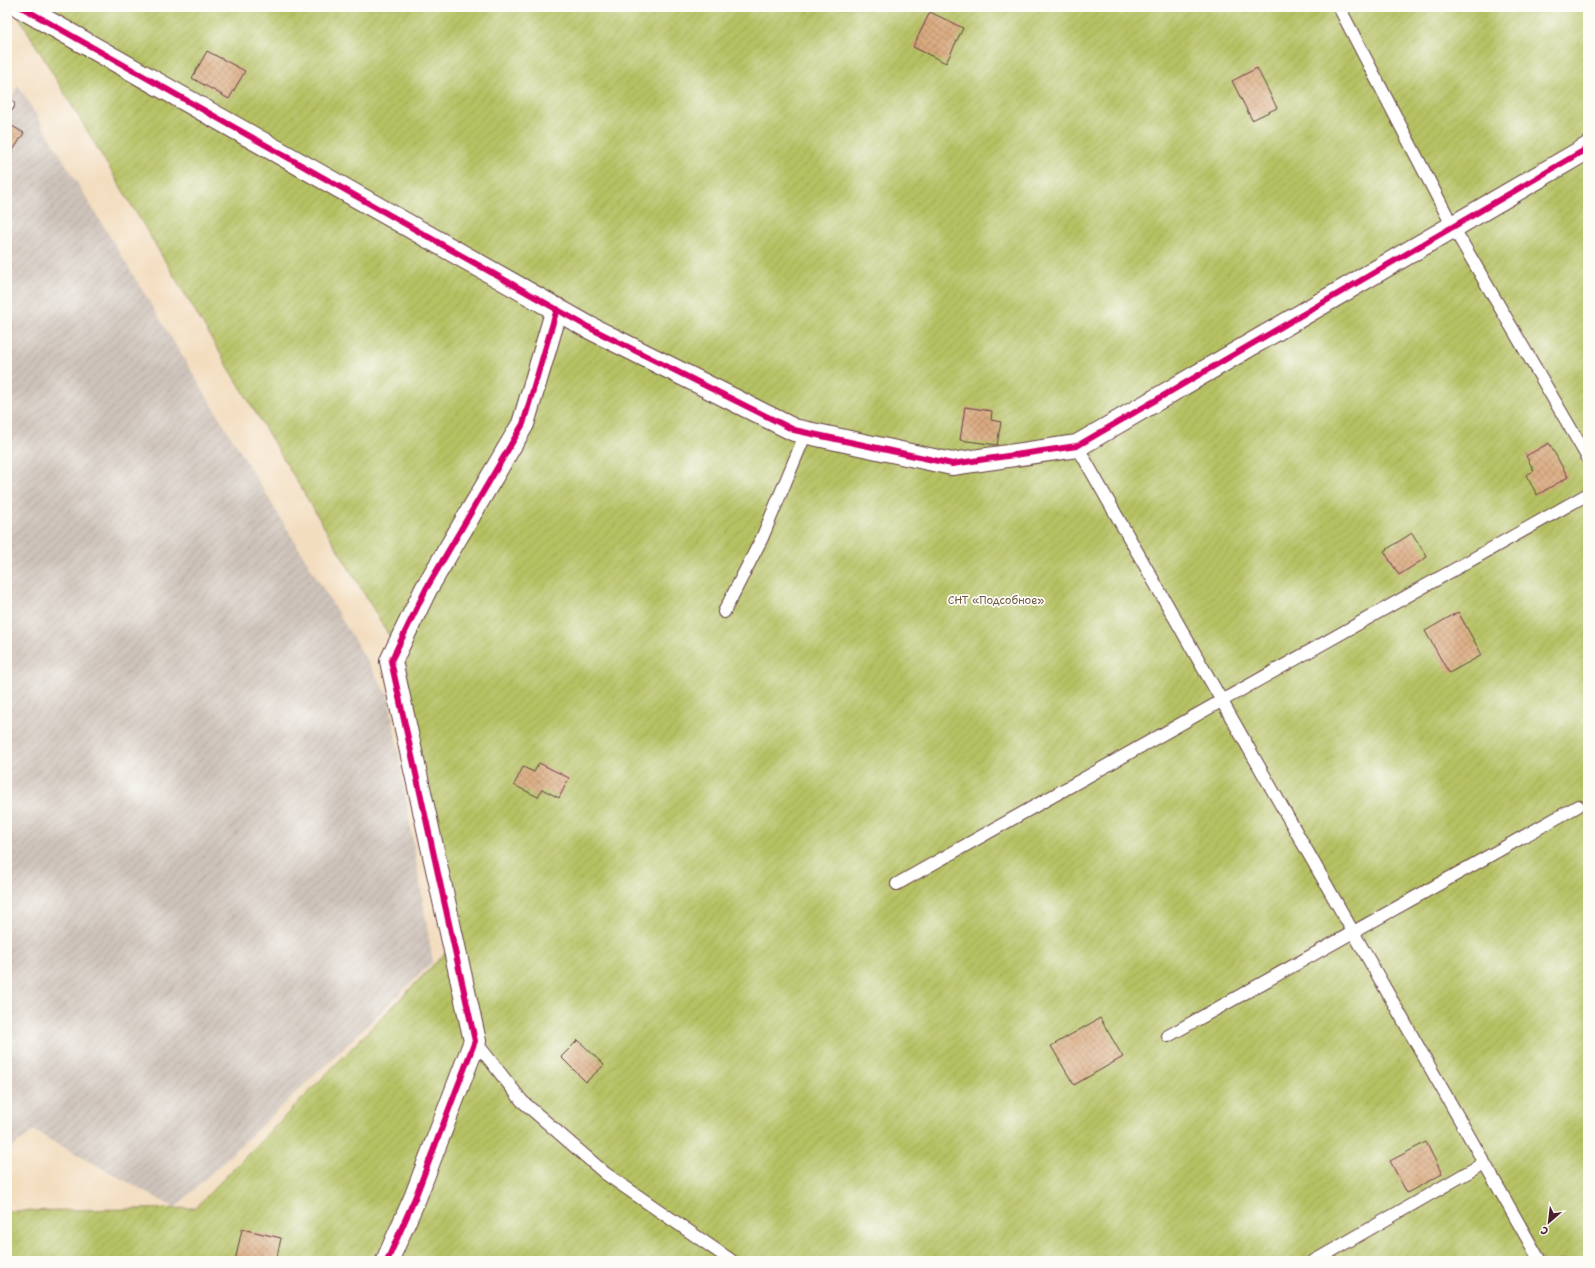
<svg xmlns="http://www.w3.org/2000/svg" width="1595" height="1268" font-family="'Shantell Sans',sans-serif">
  <defs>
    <pattern id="industrial-furrows" width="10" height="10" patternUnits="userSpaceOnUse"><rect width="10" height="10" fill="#cdc2b9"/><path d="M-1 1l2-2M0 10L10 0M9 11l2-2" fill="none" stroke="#b2a69f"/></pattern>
    <pattern id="garden-furrows" width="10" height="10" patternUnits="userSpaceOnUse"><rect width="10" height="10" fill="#b5c163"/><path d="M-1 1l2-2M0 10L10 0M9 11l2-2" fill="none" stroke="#9da556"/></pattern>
    <pattern id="building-cross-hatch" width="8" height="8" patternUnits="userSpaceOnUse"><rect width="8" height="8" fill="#daaa7f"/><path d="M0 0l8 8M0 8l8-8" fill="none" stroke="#b38a68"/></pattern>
  </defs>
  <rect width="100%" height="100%" fill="#fdfcf7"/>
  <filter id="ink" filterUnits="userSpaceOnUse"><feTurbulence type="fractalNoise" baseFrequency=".025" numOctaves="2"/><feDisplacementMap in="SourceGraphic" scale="8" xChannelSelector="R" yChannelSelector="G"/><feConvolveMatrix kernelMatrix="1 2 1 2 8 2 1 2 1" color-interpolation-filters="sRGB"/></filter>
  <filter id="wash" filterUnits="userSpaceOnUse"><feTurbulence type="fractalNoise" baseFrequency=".012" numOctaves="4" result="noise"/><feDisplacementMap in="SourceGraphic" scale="16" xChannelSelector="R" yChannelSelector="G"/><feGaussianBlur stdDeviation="0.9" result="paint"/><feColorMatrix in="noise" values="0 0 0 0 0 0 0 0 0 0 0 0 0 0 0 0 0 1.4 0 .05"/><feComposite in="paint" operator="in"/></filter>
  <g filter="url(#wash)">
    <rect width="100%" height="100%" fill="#f3ddbf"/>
    <path fill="url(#industrial-furrows)" d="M18 85 389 697 433 962 175 1208 34 1131 7 1151V107Z"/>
    <path fill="url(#garden-furrows)" stroke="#807047" d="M13 7H1588V1261H7V1211L195 1208 447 951 405 662Z"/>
    <g id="blocks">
      <path fill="url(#building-cross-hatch)" d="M930 12 963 28 946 63 913 47Z
        M207 51 245 71 229 99 192 78Z
        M1257 68 1277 108 1252 120 1232 81Z
        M7 123 24 133 7 160Z
        M965 407 992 411 991 420 1001 422 997 445 960 440Z
        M1549 443 1568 477 1537 495 1526 475 1534 471 1526 456Z
        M1412 533 1427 557 1399 575 1384 551Z
        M1458 612 1482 655 1449 673 1425 631Z
        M539 763 569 778 559 798 542 789 538 797 514 785 523 767 534 772Z
        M1100 1018 1123 1057 1074 1085 1051 1046Z
        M578 1040 604 1065 586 1082 561 1057Z
        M1426 1142 1442 1174 1407 1193 1390 1161Z
        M242 1229 281 1238 276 1261H235Z"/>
    </g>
  </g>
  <g filter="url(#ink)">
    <use href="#blocks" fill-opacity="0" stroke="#633c41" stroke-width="1"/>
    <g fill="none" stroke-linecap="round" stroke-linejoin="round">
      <g stroke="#633c41" stroke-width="14">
        <path id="service" d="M1339 7 1453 227 1588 458
          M7 104 8 105
          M1077 446 1540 1261
          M724 612 762 538 806 433
          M897 884 1588 494
          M1168 1036 1578 806
          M475 1041 522 1101 606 1174 732 1261
          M1314 1261 1484 1163"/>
      </g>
      <g stroke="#633c41" stroke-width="24">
        <path id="minor" d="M21 7 588 327 794 430 952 464 1077 446 1588 148
          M387 1261 415 1198 475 1041 391 661 426 589 523 424 557 309"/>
      </g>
      <use href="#service" stroke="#fff" stroke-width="12"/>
      <use href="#minor" stroke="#fff" stroke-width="22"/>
      <g stroke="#fdfcf7" stroke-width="8">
        <path id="cycleway" d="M21 7 588 327 794 430 952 464 1077 446 1588 148
          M387 1261 415 1198 475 1041 391 661 426 589 523 424 557 309"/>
      </g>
      <use href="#cycleway" stroke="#d6006c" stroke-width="6"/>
    </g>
  </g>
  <g text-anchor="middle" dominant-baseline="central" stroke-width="3.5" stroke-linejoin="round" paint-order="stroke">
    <g font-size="11" fill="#6f583f" stroke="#fdfcf7">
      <text x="996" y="600">СНТ «Подсобное»</text>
    </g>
  </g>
  <rect width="1595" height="1268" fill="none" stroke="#fdfcf7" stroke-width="24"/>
  <g transform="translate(1549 1222) rotate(208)" stroke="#fdfcf7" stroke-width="3" paint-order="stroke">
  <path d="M0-3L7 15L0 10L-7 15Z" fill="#4a1f2b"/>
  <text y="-6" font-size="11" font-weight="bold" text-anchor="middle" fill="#4a1f2b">С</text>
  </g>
</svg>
